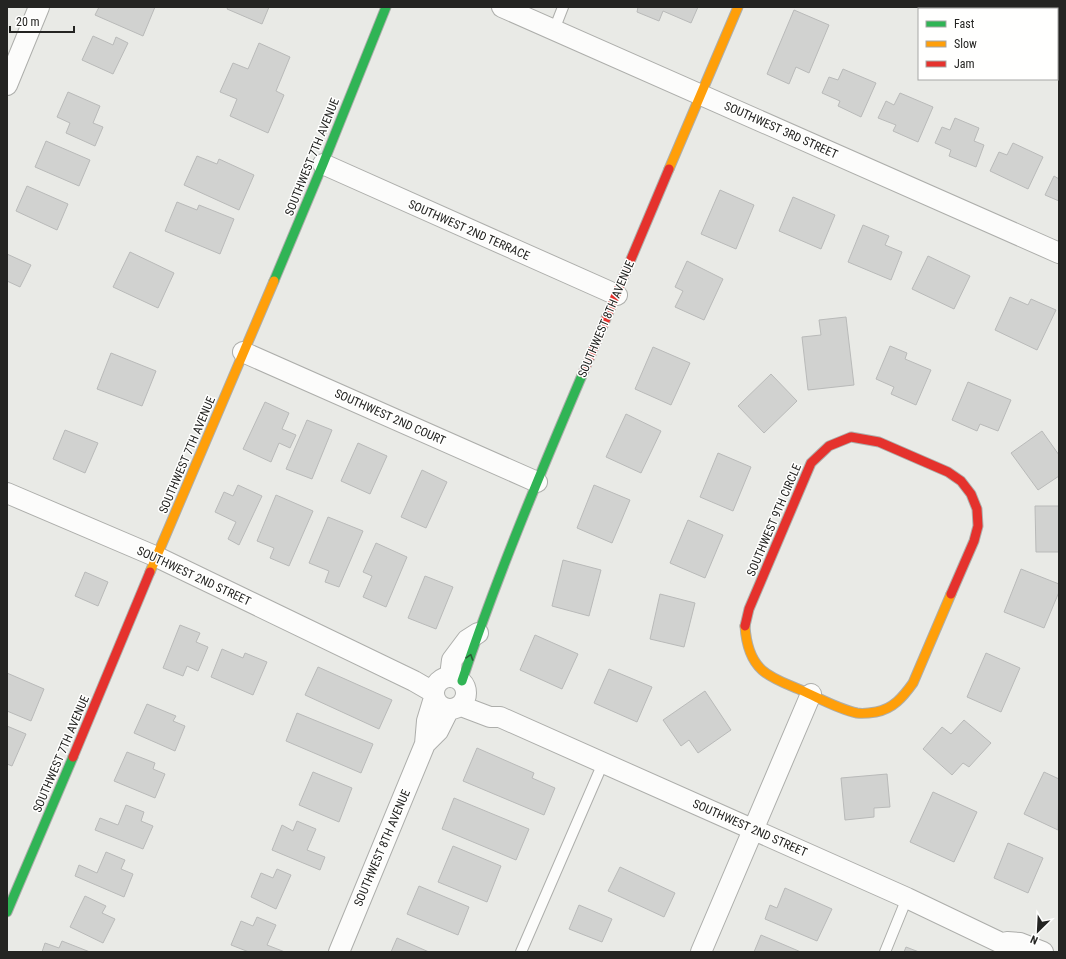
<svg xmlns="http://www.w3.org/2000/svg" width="1066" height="959" font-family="'Roboto Condensed',sans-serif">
  <rect width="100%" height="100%" fill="#e9eae6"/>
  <path fill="#d1d2d0" stroke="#b9bab9" d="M99 7H155L143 36 95 15Z
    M228 7H269L262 24 227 9Z
    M638 7H698L691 23 663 11 659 21 637 12Z
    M794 10 829 25 809 73 796 67 789 84 767 74Z
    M93 36 113 45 116 37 128 43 113 74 82 60Z
    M259 43 290 57 276 91 284 95 268 133 230 116 237 99 220 92 233 63 248 69Z
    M843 69 876 83 861 117 838 106 840 101 822 93 829 77 838 80Z
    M68 92 100 106 93 123 103 127 95 146 66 133 70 123 57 117Z
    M900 93 933 107 918 142 893 131 896 125 878 118 886 101 894 105Z
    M955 118 979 128 974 141 984 145 976 167 949 156 951 150 935 143 942 127 950 130Z
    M46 141 90 160 79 186 35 167Z
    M1013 143 1043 157 1028 189 990 171 999 152 1007 155Z
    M197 156 217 164 219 159 254 175 239 210 184 185Z
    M1054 176 1059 179V201L1045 195Z
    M27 186 68 204 57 230 16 211Z
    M720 190 754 205 736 249 701 234Z
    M793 197 835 215 821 249 779 231Z
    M177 202 197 210 199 205 234 219 220 254 165 231Z
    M863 225 889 236 885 245 902 252 891 280 848 262Z
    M130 252 174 273 158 308 113 287Z
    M7 254 31 265 20 287 7 281Z
    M928 256 970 276 954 309 912 289Z
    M687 261 723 279 704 320 675 307 683 291 675 287Z
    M1010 297 1028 305 1031 299 1056 310 1037 350 995 330Z
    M846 317 854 385 808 390 802 337 821 335 819 320Z
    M890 346 907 353 905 359 931 370 916 405 891 394 894 387 876 379Z
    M653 347 690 363 671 405 635 389Z
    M111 353 156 371 142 406 97 389Z
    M771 374 797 401 764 433 738 406Z
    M968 382 1011 400 998 431 980 424 977 431 952 420Z
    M265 402 289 413 282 429 296 435 290 448 279 443 271 462 243 449Z
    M626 414 661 431 641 473 606 457Z
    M307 420 332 430 312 479 286 469Z
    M65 430 98 443 85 473 53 459Z
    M1042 431 1059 455V476L1038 490 1011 453Z
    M358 443 387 456 370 494 341 481Z
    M718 453 751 467 733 511 700 497Z
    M422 470 447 482 426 528 401 517Z
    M238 485 262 496 239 545 228 539 236 522 215 512 224 492 233 496Z
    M594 485 630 500 612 543 577 528Z
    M276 495 313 511 289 566 270 558 274 548 257 541Z
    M1035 506H1059V552H1036Z
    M328 517 363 531 339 587 325 582 329 571 309 563Z
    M688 520 723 535 705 578 670 563Z
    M376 543 407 557 386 607 363 597 372 576 363 572Z
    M563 560 601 570 589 616 552 606Z
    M1021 569 1059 584V592L1044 628 1004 612Z
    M85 572 108 582 98 606 75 596Z
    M425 576 453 587 436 629 408 618Z
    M660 594 695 603 684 647 650 639Z
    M180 625 200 633 196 642 208 647 198 671 187 666 183 676 163 668Z
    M535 635 578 654 562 689 520 670Z
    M222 649 243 658 245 653 267 662 253 695 211 677Z
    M986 653 1020 668 1001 712 967 697Z
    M318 667 392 700 379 729 305 695Z
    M609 669 652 687 637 722 594 703Z
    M7 673 44 689 31 721 7 711Z
    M705 691 731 730 698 753 689 740 681 746 663 720Z
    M147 704 176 716 173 721 185 726 175 751 134 733Z
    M297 713 373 744 361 773 286 741Z
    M964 720 991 743 969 767 963 763 952 775 923 749 942 727 951 734Z
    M7 726 26 734 12 766 7 764Z
    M477 748 534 773 532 778 555 788 544 815 463 781Z
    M127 752 155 763 153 769 165 774 155 798 114 781Z
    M313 772 352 788 339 822 299 805Z
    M1044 772 1059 779 1058 830 1024 814Z
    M887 774 890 807 874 808V817L845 820 841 778Z
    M933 792 977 812 954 862 910 842Z
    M454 798 529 829 516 860 442 829Z
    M126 805 144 812 141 821 153 826 143 849 95 830 100 818 118 825Z
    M297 821 316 829 307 850 325 857 320 870 272 850 282 825 293 831Z
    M1008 843 1043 858 1028 893 994 878Z
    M453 846 501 866 487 902 438 882Z
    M106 852 125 860 121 869 133 874 124 897 75 876 79 865 97 873Z
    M620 867 675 893 664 917 608 891Z
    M277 869 291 875 276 909 251 897 261 873 273 878Z
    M419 886 469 907 458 935 407 914Z
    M785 888 832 909 817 941 765 919 770 905 777 908Z
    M85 896 106 906 102 913 115 919 103 943 70 927Z
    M579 905 612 919 602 942 569 929Z
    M257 917 276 925 267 945 285 952H249L231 945 241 921 253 926Z
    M761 935 801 952H754Z
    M397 938 429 952H391Z
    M62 941 90 952H42L45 943 59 948Z
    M906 947 919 952H904Z"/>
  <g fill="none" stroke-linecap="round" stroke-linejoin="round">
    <g stroke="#adaeab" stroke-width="12">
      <path id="lane" d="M554 30 563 7
        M521 952 603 763
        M885 952 907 898"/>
    </g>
    <g stroke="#adaeab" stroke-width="22">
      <path id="street" d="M502 7 1059 253
        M7 85 39 7
        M323 164 617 295
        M243 352 537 482
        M7 493 157 557 414 681 433 692
        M450 676 452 660 467 640 478 633
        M434 693a16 16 0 1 1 32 0a16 16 0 1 1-32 0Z
        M461 706 490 717H500L907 898 1020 952
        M425 744 438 731 449 709
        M1007 942 1020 943 1043 952
        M339 952 425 744 427 721 434 698
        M701 952 811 694"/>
    </g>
    <g stroke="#adaeab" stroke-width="11">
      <path id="fast" d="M274 281 323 164 386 7
        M462 681C497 576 540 474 583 373
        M7 912 73 757"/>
    </g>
    <g stroke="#adaeab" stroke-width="11">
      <path id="slow" d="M669 169 738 7
        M150 572 274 281
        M745 626C746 642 750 659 762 670 773 680 790 685 803 691 821 699 838 709 857 713 863 714 870 713 876 712 893 709 903 697 913 683L951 594"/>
    </g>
    <g stroke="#adaeab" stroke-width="11">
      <path id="jam" d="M583 373 669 169
        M851 437 879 442 948 472 961 481 971 494 977 509 978 526 974 541 951 594
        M745 626 749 609 811 463 829 446 851 437
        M73 757 150 572"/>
    </g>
    <use href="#lane" stroke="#fcfcfb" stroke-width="10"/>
    <use href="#street" stroke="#fcfcfb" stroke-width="20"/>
    <use href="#fast" stroke="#30b455" stroke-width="9"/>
    <use href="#slow" stroke="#ff9f0a" stroke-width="9"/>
    <use href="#jam" stroke="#e5322d" stroke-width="9"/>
  </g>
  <defs><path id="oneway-chevron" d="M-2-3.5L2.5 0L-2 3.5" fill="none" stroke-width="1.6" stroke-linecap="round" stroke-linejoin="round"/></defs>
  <use stroke="#295e36" href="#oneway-chevron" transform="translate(470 657) rotate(-72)"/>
  <g text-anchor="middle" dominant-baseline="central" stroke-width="3" stroke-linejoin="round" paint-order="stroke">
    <g font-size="12" fill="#242422" stroke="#fffffe">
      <text transform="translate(781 130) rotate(24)">SOUTHWEST 3RD STREET</text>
      <text transform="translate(312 157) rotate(-68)">SOUTHWEST 7TH AVENUE</text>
      <text transform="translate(469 230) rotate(24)">SOUTHWEST 2ND TERRACE</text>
      <text transform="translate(606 319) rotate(-67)">SOUTHWEST 8TH AVENUE</text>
      <text transform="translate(390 417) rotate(24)">SOUTHWEST 2ND COURT</text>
      <text transform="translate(187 455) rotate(-67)">SOUTHWEST 7TH AVENUE</text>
      <text transform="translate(774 520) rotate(-67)">SOUTHWEST 9TH CIRCLE</text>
      <text transform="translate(194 576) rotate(25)">SOUTHWEST 2ND STREET</text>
      <text transform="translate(61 754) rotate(-67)">SOUTHWEST 7TH AVENUE</text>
      <text transform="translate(750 828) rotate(24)">SOUTHWEST 2ND STREET</text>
      <text transform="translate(382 848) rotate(-67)">SOUTHWEST 8TH AVENUE</text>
    </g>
  </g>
  <rect width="1066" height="959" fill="none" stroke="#242422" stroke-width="16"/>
  <rect x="918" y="8" width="140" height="72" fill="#fffffe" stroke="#a7a7a6"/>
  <rect x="926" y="21" width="20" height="6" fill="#30b455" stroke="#a7a7a6"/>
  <text x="954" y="28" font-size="12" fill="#242422">Fast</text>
  <rect x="926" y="41" width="20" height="6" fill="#ff9f0a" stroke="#a7a7a6"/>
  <text x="954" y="48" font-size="12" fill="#242422">Slow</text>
  <rect x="926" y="61" width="20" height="6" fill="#e5322d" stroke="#a7a7a6"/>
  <text x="954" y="68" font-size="12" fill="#242422">Jam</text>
  <g transform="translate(1038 931) rotate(204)" stroke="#fffffe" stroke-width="3" paint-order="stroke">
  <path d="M0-3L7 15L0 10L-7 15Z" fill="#242422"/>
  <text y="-6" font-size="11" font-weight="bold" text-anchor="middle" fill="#242422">N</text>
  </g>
  <path d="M10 26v6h64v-6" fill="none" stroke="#242422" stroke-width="2"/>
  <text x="16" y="26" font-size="12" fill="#242422" stroke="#fffffe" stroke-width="3" paint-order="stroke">20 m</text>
</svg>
